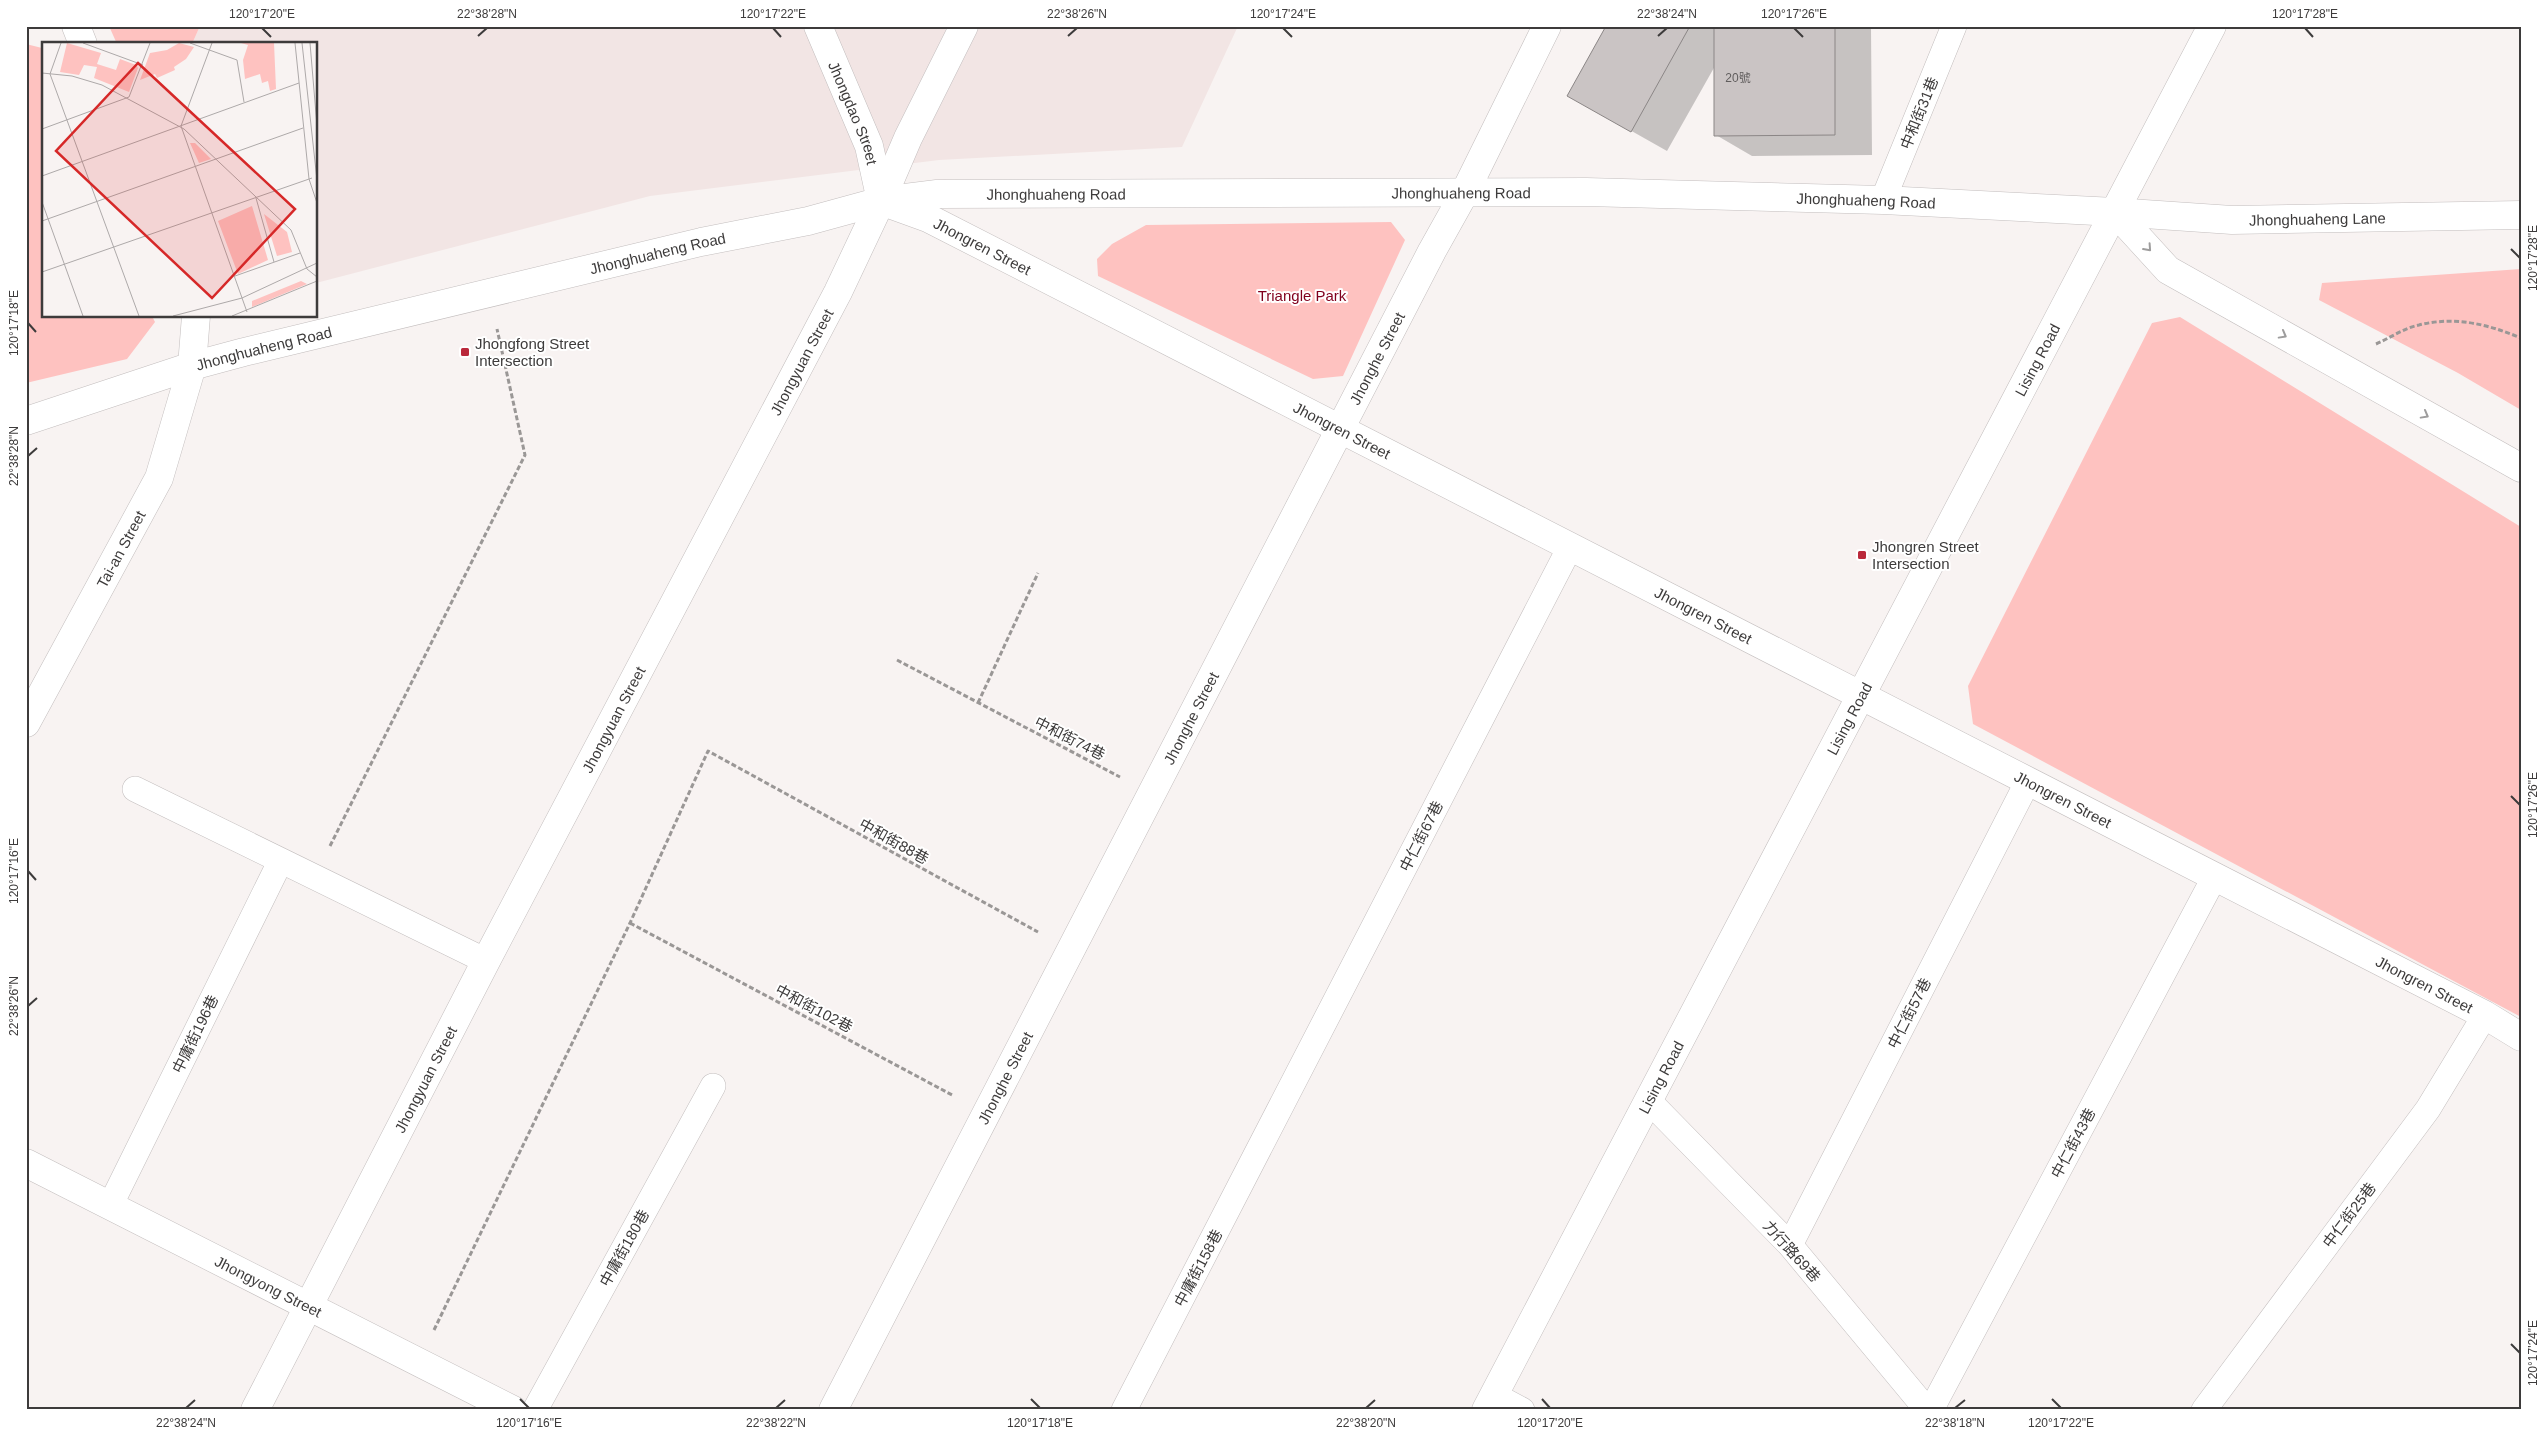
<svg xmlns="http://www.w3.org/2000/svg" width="2547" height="1436" font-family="Arial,'Noto Sans TC',sans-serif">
  <rect width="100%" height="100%" fill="#f8f3f2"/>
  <path fill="#f2e5e4" d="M200 26H1238L1182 147 939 160 650 196 316 283V44H192Z"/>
  <path fill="#fec2c0" d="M109 26H200L192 44H117Z
    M26 44 42 48 44 51V316H152L155 322 127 359 26 383Z
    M1391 222 1405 240 1343 376 1313 379 1098 276 1097 259 1112 244 1146 225Z
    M2521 269V410L2458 373 2319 300 2322 283Z
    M2180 317 2521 527V1017L1973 724 1968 686 2152 323Z"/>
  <path fill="#0003" d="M1607 26H1871L1872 155 1752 156 1716 135 1715 66 1667 151 1605 116Z"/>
  <path fill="#cac4c4" stroke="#8b8686" d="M1606 26H1690L1631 132 1567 96Z
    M1714 26H1835V135L1714 136Z"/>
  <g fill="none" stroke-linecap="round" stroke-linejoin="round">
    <g stroke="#c3bebe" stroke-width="26">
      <path id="lane" d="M1883 200 1954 26
        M135 789 486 961
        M1649 1101 1790 1245 1927 1410
        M110 1206 280 862
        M1790 1245 2028 781
        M1494 1395 1522 1410
        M535 1410 713 1086
        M1124 1410 1570 547
        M1931 1410 2215 876
        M2204 1410 2428 1109 2485 1015"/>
    </g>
    <g stroke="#c3bebe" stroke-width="29">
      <g id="street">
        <path d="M76 26 83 44"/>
        <path id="s1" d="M818 26 869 146 881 201 928 218 2485 1015 2521 1037"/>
        <path d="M2115 212 2168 270 2521 468"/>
        <path id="s2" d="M26 421 192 366 244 352 701 242 808 221 881 201 937 194 1586 192 1883 200 2115 212 2232 220 2521 215"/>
        <path id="s3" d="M26 723 159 478 192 366 196 316"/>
        <path id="s4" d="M26 1163 513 1410"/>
        <path id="s5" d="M255 1410 486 961 838 292 881 201 908 138 964 26"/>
        <path id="s6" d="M833 1410 1432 251 1465 192 1547 26"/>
        <path id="s7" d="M1486 1410 2212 26"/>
      </g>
    </g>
    <path stroke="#9a9796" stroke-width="3" stroke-dasharray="5 2.5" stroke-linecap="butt" d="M2376 344C2390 338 2404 328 2419 325 2455 316 2487 324 2521 338
      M897 660 1120 777
      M978 703 1038 573
      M330 846 525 455 497 329
      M630 923 954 1096
      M434 1330 630 923 708 751 1038 932"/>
    <use href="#lane" stroke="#fff" stroke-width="25"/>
    <use href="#street" stroke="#fff" stroke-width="28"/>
  </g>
  <defs><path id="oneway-chevron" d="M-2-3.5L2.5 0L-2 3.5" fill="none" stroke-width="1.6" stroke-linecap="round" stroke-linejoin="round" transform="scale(1.25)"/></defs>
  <g stroke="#9e9d9d">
    <use href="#oneway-chevron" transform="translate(2148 248) rotate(48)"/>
    <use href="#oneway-chevron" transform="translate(2283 335) rotate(29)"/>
    <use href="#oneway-chevron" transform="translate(2425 415) rotate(29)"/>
  </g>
  <path fill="none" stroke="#3d3b3b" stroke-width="2" d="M262 28 271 37M773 28 781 37M1283 28 1292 37M1794 28 1803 37M2305 28 2313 37M478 36 487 28M1068 36 1077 28M1658 36 1667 28M2511 249 2520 258M28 323 36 332M28 456 37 448M2511 796 2520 805M28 871 36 880M28 1006 37 998M2511 1344 2520 1353M520 1399 529 1408M1031 1399 1040 1408M1542 1399 1550 1408M2052 1399 2061 1408M186 1408 195 1400M776 1408 785 1400M1366 1408 1375 1400M1955 1408 1965 1400"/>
  <g fill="#ba293b" stroke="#fff" stroke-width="2">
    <rect x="460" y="347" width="10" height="10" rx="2.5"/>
    <rect x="1857" y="550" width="10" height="10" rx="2.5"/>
  </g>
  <g text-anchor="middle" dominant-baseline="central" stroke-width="4" stroke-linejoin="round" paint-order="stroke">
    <g font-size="12" fill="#605d5d">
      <text x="1738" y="78">20號</text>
    </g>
    <g font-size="15" fill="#3d3b3b" stroke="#fff">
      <text stroke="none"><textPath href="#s1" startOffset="94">Jhongdao Street</textPath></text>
      <text transform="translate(1919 113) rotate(-68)">中和街31巷</text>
      <text stroke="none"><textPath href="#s2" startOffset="1464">Jhonghuaheng Road</textPath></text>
      <text stroke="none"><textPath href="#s2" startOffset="1059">Jhonghuaheng Road</textPath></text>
      <text stroke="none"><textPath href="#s2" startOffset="1869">Jhonghuaheng Road</textPath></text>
      <text stroke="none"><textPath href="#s2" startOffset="2321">Jhonghuaheng Lane</textPath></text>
      <text stroke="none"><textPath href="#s1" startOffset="298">Jhongren Street</textPath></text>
      <text stroke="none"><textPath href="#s2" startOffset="654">Jhonghuaheng Road</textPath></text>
      <text stroke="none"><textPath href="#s2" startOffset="249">Jhonghuaheng Road</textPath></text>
      <text stroke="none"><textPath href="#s6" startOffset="1184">Jhonghe Street</textPath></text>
      <text stroke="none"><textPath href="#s7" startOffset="1186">Lising Road</textPath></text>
      <text stroke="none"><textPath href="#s5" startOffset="1182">Jhongyuan Street</textPath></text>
      <text stroke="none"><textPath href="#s1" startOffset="702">Jhongren Street</textPath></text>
      <text stroke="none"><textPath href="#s3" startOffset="198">Tai-an Street</textPath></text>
      <text stroke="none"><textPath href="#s1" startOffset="1108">Jhongren Street</textPath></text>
      <text stroke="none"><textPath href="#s6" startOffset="779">Jhonghe Street</textPath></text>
      <text stroke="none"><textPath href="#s7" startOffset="781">Lising Road</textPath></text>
      <text stroke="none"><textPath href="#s5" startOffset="778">Jhongyuan Street</textPath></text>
      <text transform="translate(1070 738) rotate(27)">中和街74巷</text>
      <text stroke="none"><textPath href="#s1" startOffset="1512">Jhongren Street</textPath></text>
      <text transform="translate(1421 836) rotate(-63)">中仁街67巷</text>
      <text transform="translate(894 841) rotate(29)">中和街88巷</text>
      <text stroke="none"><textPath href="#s1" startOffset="1918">Jhongren Street</textPath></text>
      <text transform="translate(814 1008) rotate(28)">中和街102巷</text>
      <text transform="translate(1909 1013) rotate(-63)">中仁街57巷</text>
      <text transform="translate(195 1034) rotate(-64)">中庸街196巷</text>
      <text stroke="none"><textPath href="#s7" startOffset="376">Lising Road</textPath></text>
      <text stroke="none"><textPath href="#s5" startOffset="372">Jhongyuan Street</textPath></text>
      <text stroke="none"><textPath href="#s6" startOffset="374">Jhonghe Street</textPath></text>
      <text transform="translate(2073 1143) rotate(-62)">中仁街43巷</text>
      <text transform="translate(2349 1215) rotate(-53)">中仁街25巷</text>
      <text transform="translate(624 1248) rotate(-61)">中庸街180巷</text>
      <text transform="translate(1792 1251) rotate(48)">力行路69巷</text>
      <text transform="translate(1198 1268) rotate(-62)">中庸街158巷</text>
      <text stroke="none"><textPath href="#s4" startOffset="272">Jhongyong Street</textPath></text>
    </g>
    <g font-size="15" fill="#80001d" stroke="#fff">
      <text x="1302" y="295">Triangle Park</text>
    </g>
    <g font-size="15" fill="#3d3b3b" stroke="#fff" text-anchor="start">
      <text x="475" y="343">Jhongfong Street<tspan x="475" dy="17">Intersection</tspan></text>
      <text x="1872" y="546">Jhongren Street<tspan x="1872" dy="17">Intersection</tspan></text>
    </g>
  </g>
  <g transform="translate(42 42)">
    <rect width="275" height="275" fill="#f8f3f2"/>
    <path d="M25 1 59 11 55 22 74 28 78 17 94 23 96 26 87 50 52 36 55 25 42 23 37 33 18 30ZM137 1 152 5 144 17 132 25 133 28 115 36 113 32 98 38 108 11 125 8ZM199 1H232L234 47 228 49 226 39 220 41 218 32 203 37 201 18 206 3ZM148 101H153L169 117 157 121ZM210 164 226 218 196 232 176 179ZM222 172 245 190 250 210 235 214ZM259 239 265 242 210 265V259Z" fill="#fec2c0"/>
    <path fill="none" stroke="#ada9a9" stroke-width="1" d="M19 1 8 32 97 274M41 1 101 23M148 1 195 18 202 60M170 1 139 84 205 270M253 1 267 137 275 161M260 1 275 138M268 1 275 84M0 31 30 34 60 43 142 87 249 188 265 227 275 235M0 87 87 55 108 1M0 134 257 41M214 156 232 220M0 160 41 274M0 179 261 86M0 230 270 136M193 234 258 211M131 274 200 256 275 221M190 274 275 239"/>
    <path fill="#d62828" fill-opacity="0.15" stroke="#d62828" stroke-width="2.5" d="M96 21 253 167 170 256 14 109Z"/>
    <rect width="275" height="275" fill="none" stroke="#3d3b3b" stroke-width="2.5"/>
  </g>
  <rect width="2547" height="1436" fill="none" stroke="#ffffff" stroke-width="55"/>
  <rect x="28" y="28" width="2492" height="1380" fill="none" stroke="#3d3b3b" stroke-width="2"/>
  <g font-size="12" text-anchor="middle" fill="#3d3b3b">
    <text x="262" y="18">120°17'20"E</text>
    <text x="487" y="18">22°38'28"N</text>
    <text x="773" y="18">120°17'22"E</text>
    <text x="1077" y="18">22°38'26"N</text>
    <text x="1283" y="18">120°17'24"E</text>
    <text x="1667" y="18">22°38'24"N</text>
    <text x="1794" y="18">120°17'26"E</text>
    <text x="2305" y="18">120°17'28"E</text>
    <text transform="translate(2533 258) rotate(-90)" y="4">120°17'28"E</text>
    <text transform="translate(14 323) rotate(-90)" y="4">120°17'18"E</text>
    <text transform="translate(14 456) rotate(-90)" y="4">22°38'28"N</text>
    <text transform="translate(2533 805) rotate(-90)" y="4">120°17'26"E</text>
    <text transform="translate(14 871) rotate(-90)" y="4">120°17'16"E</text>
    <text transform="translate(14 1006) rotate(-90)" y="4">22°38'26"N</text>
    <text transform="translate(2533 1353) rotate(-90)" y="4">120°17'24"E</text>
    <text x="186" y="1427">22°38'24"N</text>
    <text x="529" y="1427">120°17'16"E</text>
    <text x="776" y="1427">22°38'22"N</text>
    <text x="1040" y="1427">120°17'18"E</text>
    <text x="1366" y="1427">22°38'20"N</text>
    <text x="1550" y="1427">120°17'20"E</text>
    <text x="1955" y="1427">22°38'18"N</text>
    <text x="2061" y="1427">120°17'22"E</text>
  </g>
</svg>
